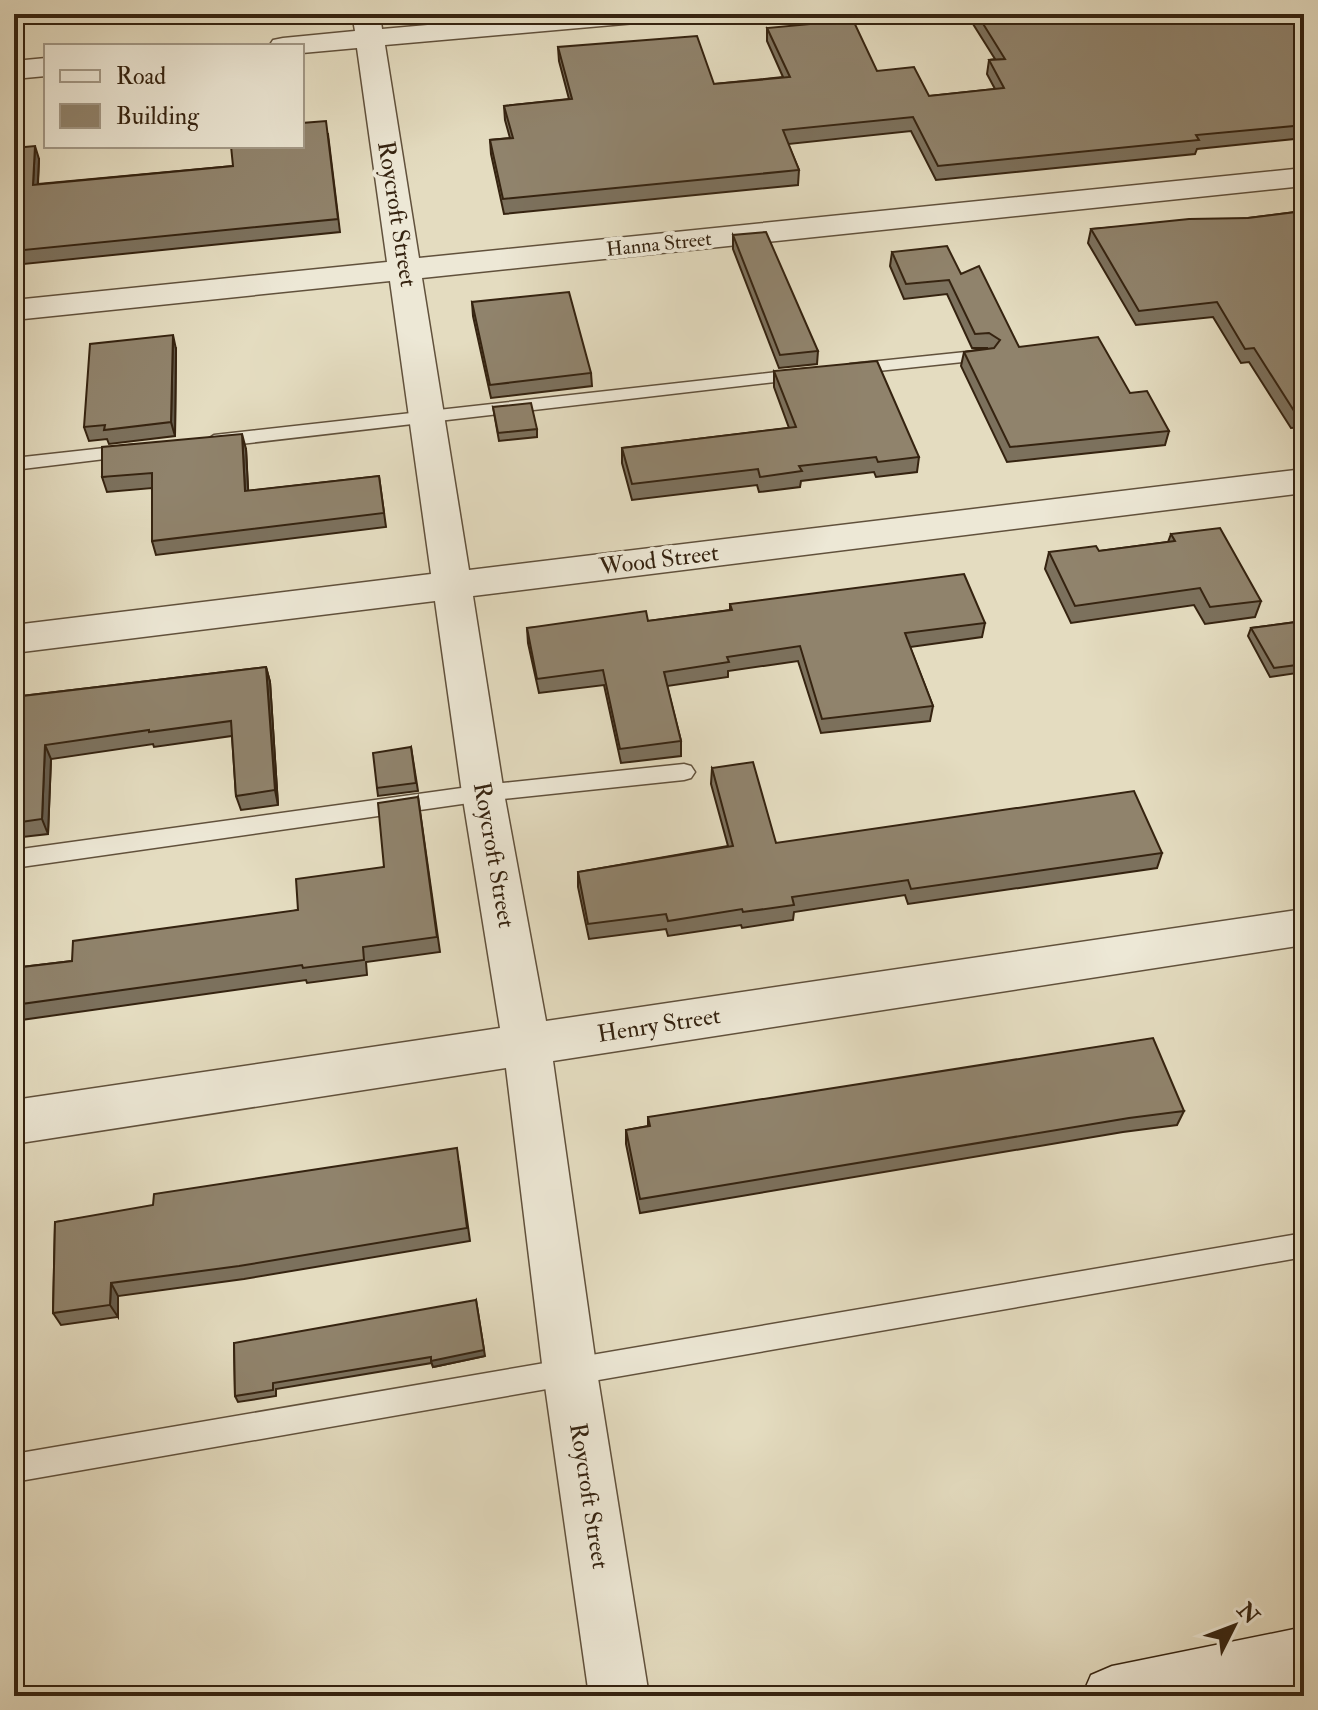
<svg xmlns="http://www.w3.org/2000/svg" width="1318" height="1710" font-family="'IM FELL Double Pica',serif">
  <rect width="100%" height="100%" fill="#e4dcc0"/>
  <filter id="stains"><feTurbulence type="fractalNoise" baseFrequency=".0025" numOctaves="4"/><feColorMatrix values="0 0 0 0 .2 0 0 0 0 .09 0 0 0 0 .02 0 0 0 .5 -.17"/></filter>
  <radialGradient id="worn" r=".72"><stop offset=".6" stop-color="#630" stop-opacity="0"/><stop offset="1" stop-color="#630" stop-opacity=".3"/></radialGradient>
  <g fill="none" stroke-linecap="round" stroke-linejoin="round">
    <g stroke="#61513c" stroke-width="3">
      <path id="lane" d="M985 350 994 355 991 359 850 374 841 369 850 364Z
        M804 369 810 370 813 374 810 378 214 447 205 441 214 435Z
        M132 445 138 447 141 451 138 455 14 470V458Z
        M684 764 691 766 695 772 691 778 684 780 483 801 14 868V850L483 785Z
        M1304 1233V1257L14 1482V1454Z"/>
    </g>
    <g stroke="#61513c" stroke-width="3">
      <path id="street" d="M352 14H380L382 29 552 14H661L657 20 647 22 385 45 419 258 1304 168V186L422 278 469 570 1304 469V493L473 596 504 793 546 1021 1304 909V945L553 1061 597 1372 649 1696H589L543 1372 506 1068 14 1144V1100L500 1028 462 793 435 601 14 653V625L431 574 390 281 14 320V300L387 262 357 48 302 53V46H269L273 40 283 38 355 31Z
        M46 58V76L14 79V61Z"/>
    </g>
    <g stroke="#352310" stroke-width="3">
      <path id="secondary" d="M1304 1627V1687L1259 1696H1082L1091 1675 1112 1666Z"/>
    </g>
    <use href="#lane" fill="#ede8d6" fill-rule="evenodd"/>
    <use href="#street" fill="#ede8d6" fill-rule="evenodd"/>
    <use href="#secondary" fill="#ede8d6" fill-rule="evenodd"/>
  </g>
  <path fill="#7c715d" stroke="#352310" stroke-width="2" d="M974 14H1304V138L1197 149 1195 154 936 180 911 131 788 144 799 170 798 185 504 214 491 154 490 140 510 138 505 120 504 106 569 99 559 61 558 47 714 84 783 77 767 41V28L877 71 929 96 995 89 987 74 989 60 995 59 973 24Z
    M328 134 340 232 14 265V148L39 159 38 184 233 166Z
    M1304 211V427L1291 428 1249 362 1241 363 1213 317 1136 325 1088 243 1091 229 1248 218Z
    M733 235 818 351 817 364 779 368 733 249Z
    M892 252 961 274 1019 347 1130 393 1169 431 1165 445 1007 462 961 366 964 352 988 348H972L947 294 904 299 890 266Z
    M472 302 591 373 592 386 491 398 473 316Z
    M176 349 175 436 109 444 107 439 89 441 84 427Z
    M774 371 919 457 917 472 876 477 874 472 801 481 800 487 759 492 757 485 632 500 622 463V448L789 428 774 387Z
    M493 407 537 429V437L499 441Z
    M246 449 248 491 379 476 386 527 156 555 152 541V488L107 492 102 477Z
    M1171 534 1261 601 1255 617 1205 624 1194 605 1071 623 1045 569 1049 552 1099 551 1168 542Z
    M730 604 985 623 982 637 910 647 933 706 930 721 821 733 798 661 728 671V677L667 686 681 741V756L621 763 604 685 539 693 528 643 527 628 648 621 730 610Z
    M1304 621V672L1270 677 1248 636 1251 628Z
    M266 667 270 682 278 805 241 810 236 796 232 736 154 747 153 744 51 759 48 834 14 838V697Z
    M411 747 418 791 378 796 377 788Z
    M712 768 776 843 1162 853 1157 868 908 904 905 895 794 912 793 920 742 928 741 925 668 936 666 929 589 939 578 887V872L728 846 711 784Z
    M418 797 440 952 366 962 367 975 307 983 306 980 14 1021V968L72 961 298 910 384 867Z
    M1184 1111 1177 1125 1123 1132 640 1213 626 1144V1130L648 1126V1117Z
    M459 1162 470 1241 244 1279 118 1296V1317L61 1325 53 1313 55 1222Z
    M234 1343 485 1356 433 1367 432 1363 276 1389V1396L238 1402 235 1396Z"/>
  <path fill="#655c4c" stroke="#352310" stroke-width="2" d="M35 146 39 159 37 198 33 185Z
    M173 335 176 349 175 436 171 422Z
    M242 434 246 449 249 506 245 491Z
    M266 667 270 682 278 805 275 790Z
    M45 745 51 759 48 834 42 819Z
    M111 1283 118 1296V1317L110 1305Z
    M476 1300 485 1356 433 1367 431 1361Z"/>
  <path fill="#90836c" stroke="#352310" stroke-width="2" d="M977 14H1304V125L1196 135 1199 140 938 166 913 117 783 130 799 170 503 199 490 140 513 138 504 106 572 99 558 47 697 36 714 84 790 77 767 28 853 20 877 71 914 67 929 96 1004 88 989 60 1005 59Z
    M326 121 338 219 14 251V148L35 146 33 185 233 166 231 146H302V123Z
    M1304 211V413L1296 414 1254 348 1245 349 1217 302 1139 311 1091 229 1189 219 1248 218Z
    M766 232 818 351 780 355 733 235Z
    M947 246 961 274 979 266 1019 347 1098 337 1130 393 1147 391 1169 431 1010 447 964 352 994 348 1000 340 989 333 975 334 949 280 906 284 892 252Z
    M569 292 591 373 490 385 472 302Z
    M173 335 171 422 104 430 105 425 84 427 90 344Z
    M877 361 919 457 878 462 876 457 799 466 802 471 760 477 758 469 632 484 622 448 796 427 774 371Z
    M531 403 537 429 498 433 493 407Z
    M242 434 245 491 379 476 384 513 152 541V473L102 477V447Z
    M1220 528 1261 601 1210 607 1200 588 1075 606 1049 552 1096 546 1099 551 1175 541 1171 534Z
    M964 574 985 623 905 633 933 706 822 719 800 646 727 657 729 662 664 672 681 741 620 749 603 670 537 679 527 628 646 611 648 621 732 610 730 604Z
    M1304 621V664L1274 668 1251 628Z
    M266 667 275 790 236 796 231 721 149 732V730L45 745 42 819 14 823V697Z
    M411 747 416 783 377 788 373 753Z
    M753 762 776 843 1134 791 1162 853 911 889 908 880 792 897 794 905 743 912 742 909 668 921 666 914 588 924 578 872 733 846 712 768Z
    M418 797 437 937 363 947 364 960 303 968 302 965 14 1005V968L72 961 73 941 298 910 296 879 384 867 378 803Z
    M1153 1038 1184 1111 1129 1118 640 1199 626 1130 650 1126 648 1117Z
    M457 1148 467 1228 239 1266 111 1283 110 1305 53 1313 55 1222 153 1205 154 1194Z
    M476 1300 484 1350 431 1361V1357L273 1383V1390L235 1396 234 1343Z"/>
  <g text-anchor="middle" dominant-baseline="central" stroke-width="8" stroke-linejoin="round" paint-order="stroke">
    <g font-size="20" fill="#352310" stroke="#ede8d6">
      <text transform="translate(659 244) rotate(-6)">Hanna Street</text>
    </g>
    <g font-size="24" fill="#352310" stroke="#ede8d6">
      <text transform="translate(397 214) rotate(81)">Roycroft Street</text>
      <text transform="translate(659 560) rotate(-7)">Wood Street</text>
      <text transform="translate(494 855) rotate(80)">Roycroft Street</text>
      <text transform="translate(659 1025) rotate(-9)">Henry Street</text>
      <text transform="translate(589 1496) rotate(81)">Roycroft Street</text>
    </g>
  </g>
  <rect width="1318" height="1710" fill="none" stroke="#e4dcc0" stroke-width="48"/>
  <rect x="16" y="16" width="1286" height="1678" fill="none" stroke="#352310" stroke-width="4"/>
  <rect x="24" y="24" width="1270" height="1662" fill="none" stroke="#352310" stroke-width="2"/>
  <rect x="44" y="44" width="260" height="104" fill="#ede8d6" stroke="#a39987" stroke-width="2"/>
  <rect x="60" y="70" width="40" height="12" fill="#ede8d6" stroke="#a39987" stroke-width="2"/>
  <text x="116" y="84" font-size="24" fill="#352310">Road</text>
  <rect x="60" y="104" width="40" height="24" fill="#90836c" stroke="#a39987" stroke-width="2"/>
  <text x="116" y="124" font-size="24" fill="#352310">Building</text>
  <g transform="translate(1234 1626) rotate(48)" stroke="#ede8d6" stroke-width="6" paint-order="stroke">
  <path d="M0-6L14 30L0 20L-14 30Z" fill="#352310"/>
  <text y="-12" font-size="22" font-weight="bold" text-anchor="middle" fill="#352310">N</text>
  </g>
  <rect width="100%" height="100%" filter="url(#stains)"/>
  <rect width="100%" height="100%" fill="url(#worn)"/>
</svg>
